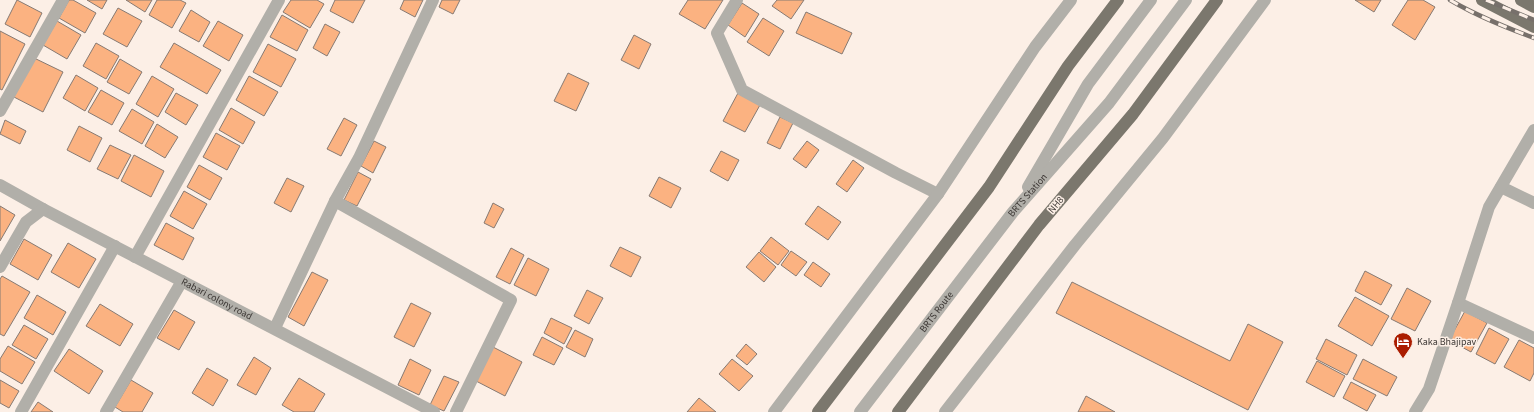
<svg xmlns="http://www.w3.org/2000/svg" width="1534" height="412" font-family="'Source Sans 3',sans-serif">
  <rect width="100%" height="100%" fill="#fcefe6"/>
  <path fill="#fbb281" stroke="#867a73" d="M17 0 42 13 30 37 5 24Z
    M69 0H73L96 13 85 33 59 18Z
    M87 0H107L102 9Z
    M126 0H152L145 12Z
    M157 0H180L186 3 172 28 149 15Z
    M291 0H317L324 4 310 28 283 12Z
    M335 0H365L353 23 330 11Z
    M404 0H423L415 17 400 9Z
    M442 0H460L453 14 439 7Z
    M688 0H723L705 29 679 14Z
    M777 0H804L791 19 772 6Z
    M1355 0H1381L1374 12Z
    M1408 0H1423L1435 7 1415 40 1392 25Z
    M742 3 759 14 745 37 728 25Z
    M118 8 142 21 127 47 103 34Z
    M191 10 210 22 199 42 179 31Z
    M806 12 852 33 842 54 796 33Z
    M282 15 308 30 297 51 270 37Z
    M763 18 784 31 769 56 747 42Z
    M57 21 81 35 67 59 43 45Z
    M218 21 243 35 229 61 203 46Z
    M325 24 340 32 327 56 313 48Z
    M0 31 25 44 2 90 0 89Z
    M634 35 651 44 639 69 621 60Z
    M96 43 119 56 106 79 83 66Z
    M174 43 221 70 207 94 160 67Z
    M268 44 296 59 281 87 253 72Z
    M32 57 63 72 43 112 12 96Z
    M120 59 142 72 129 94 107 82Z
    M568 73 589 83 576 111 554 101Z
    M76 75 98 88 85 111 63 98Z
    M152 76 174 89 158 117 136 104Z
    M249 76 278 92 264 116 236 100Z
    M101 90 124 103 112 125 88 112Z
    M176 93 198 105 186 125 165 112Z
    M738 93 760 105 745 132 723 121Z
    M231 108 255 122 243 144 219 130Z
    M132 109 154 122 142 144 119 131Z
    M780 117 793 123 780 149 767 143Z
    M344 118 357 125 341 156 327 149Z
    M5 120 26 131 20 144 0 134Z
    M157 124 178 137 165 158 145 146Z
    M79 126 102 138 90 162 67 150Z
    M216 133 240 146 227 170 203 157Z
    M374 141 386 147 373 173 361 166Z
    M807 141 819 150 806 168 793 159Z
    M110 145 131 155 118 179 97 169Z
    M721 151 739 160 728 181 710 171Z
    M134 155 164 171 151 197 121 181Z
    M853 160 864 168 847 192 836 184Z
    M199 165 222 178 210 200 187 187Z
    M358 172 371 179 357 206 344 200Z
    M659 177 681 188 671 208 649 196Z
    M287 178 304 186 291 212 274 203Z
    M184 191 207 204 193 229 170 216Z
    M493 203 504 209 494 228 484 223Z
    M0 206 15 215 0 241Z
    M818 206 841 222 828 240 805 224Z
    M166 223 194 238 183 260 154 245Z
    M771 237 789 251 778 265 760 251Z
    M24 239 52 255 38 280 10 264Z
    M68 243 96 259 79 288 51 272Z
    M620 247 641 257 631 277 610 266Z
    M511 248 524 255 510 284 496 277Z
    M791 251 807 262 796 276 781 265Z
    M759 252 776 267 764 282 746 267Z
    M528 258 549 269 536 296 514 285Z
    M813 262 830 274 821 287 804 275Z
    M1365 271 1392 285 1381 305 1355 291Z
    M312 272 328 280 304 326 288 317Z
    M2 276 30 292 4 336 0 334V279Z
    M1072 282 1230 361 1248 324 1283 342 1248 410 1056 313Z
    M1407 288 1431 301 1415 331 1391 319Z
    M587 290 603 298 589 324 574 316Z
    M37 295 66 312 53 335 24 318Z
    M1355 297 1389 316 1372 346 1338 326Z
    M411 303 431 313 414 347 394 337Z
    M100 304 133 324 120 346 86 326Z
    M174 310 195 322 179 350 157 338Z
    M1465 311 1487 323 1471 352 1449 340Z
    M551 318 572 328 564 344 544 333Z
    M24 325 48 339 36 359 12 345Z
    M1489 328 1509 339 1495 364 1476 354Z
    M575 330 593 339 585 357 566 347Z
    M542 337 563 348 554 365 533 355Z
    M1326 339 1357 355 1347 375 1316 359Z
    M1519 340 1534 348V373L1530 381 1504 367Z
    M746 344 757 354 747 365 736 356Z
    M8 346 35 362 22 384 0 371V359Z
    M493 347 522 362 505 396 476 381Z
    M69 349 103 371 89 394 54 371Z
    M254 357 271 368 256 395 237 385Z
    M410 359 431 370 419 395 398 385Z
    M732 359 753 376 739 391 719 374Z
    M1363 359 1397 377 1387 396 1353 379Z
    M1317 361 1345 376 1334 397 1306 382Z
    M207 368 228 380 213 406 192 393Z
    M444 376 459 382 444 411 430 405Z
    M299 378 325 394 314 412H294L282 405Z
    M0 380 19 391 9 408 0 403Z
    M131 380 153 393 142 412H123L115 407Z
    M1351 382 1376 395 1367 411 1343 398Z
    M1086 396 1115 412H1078Z
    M699 398 716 412H687Z
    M38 402 53 412H31Z"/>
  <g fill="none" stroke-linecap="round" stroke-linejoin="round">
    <g stroke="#b1afa9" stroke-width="12">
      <path d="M737 0 717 33 742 90 896 173 938 194"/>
      <path d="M0 111 63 0"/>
      <path id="s1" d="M0 185 43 209 434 412"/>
      <path d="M1028 187 1088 84 1151 0"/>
      <path d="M1501 187 1534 203"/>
      <path d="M335 201 511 300 456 412"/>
      <path d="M135 257 279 0"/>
      <path d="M0 267 26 222 43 209"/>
      <path d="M1458 303 1534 338"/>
      <path d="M275 328 335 201 359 158 433 0"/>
      <path d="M21 412 115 246"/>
      <path d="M106 412 182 281"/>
      <path d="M774 412 938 194 1035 47 1071 0"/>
      <path id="s2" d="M860 412 1013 212 1109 103 1186 0"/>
      <path d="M945 412 1075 245 1163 138 1265 0"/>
      <path d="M1415 412 1429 389 1458 303 1489 207 1534 130"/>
    </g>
    <path stroke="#7b776d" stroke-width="12" d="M1482 0 1534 27
      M1521 0 1534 7
      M818 412 989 187 1068 66 1118 0
      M898 412 1039 225 1133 114 1217 0"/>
    <g stroke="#77706b" stroke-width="4.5">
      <path id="rail" d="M1450 0C1477 16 1505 27 1534 38
        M1486 0 1534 20"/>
    </g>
    <use href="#rail" stroke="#fcefe6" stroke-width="3" stroke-dasharray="9" stroke-linecap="butt"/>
  </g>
  <defs>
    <g id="hotel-pin" transform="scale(1)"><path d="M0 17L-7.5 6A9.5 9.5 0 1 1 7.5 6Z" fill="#ab1d00" stroke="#fcefe6"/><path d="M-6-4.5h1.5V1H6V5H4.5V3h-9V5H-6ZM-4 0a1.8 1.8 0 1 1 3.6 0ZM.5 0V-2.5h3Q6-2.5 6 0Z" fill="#fff"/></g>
  </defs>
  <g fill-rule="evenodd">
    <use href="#hotel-pin" x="1403" y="342"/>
  </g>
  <g text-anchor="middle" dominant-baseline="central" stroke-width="3" stroke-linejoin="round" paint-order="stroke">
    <g font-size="10" fill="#3c3734" stroke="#fcefe6">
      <text stroke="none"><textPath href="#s2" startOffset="274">BRTS Station</textPath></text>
      <text transform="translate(1056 205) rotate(-50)">NH8</text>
      <text stroke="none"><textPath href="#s1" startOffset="245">Rabari colony road</textPath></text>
      <text stroke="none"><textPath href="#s2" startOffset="126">BRTS Route</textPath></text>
    </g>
    <g font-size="10" fill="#3c3734" stroke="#fcefe6" text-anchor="start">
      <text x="1417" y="342">Kaka Bhajipav</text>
    </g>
  </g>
</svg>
